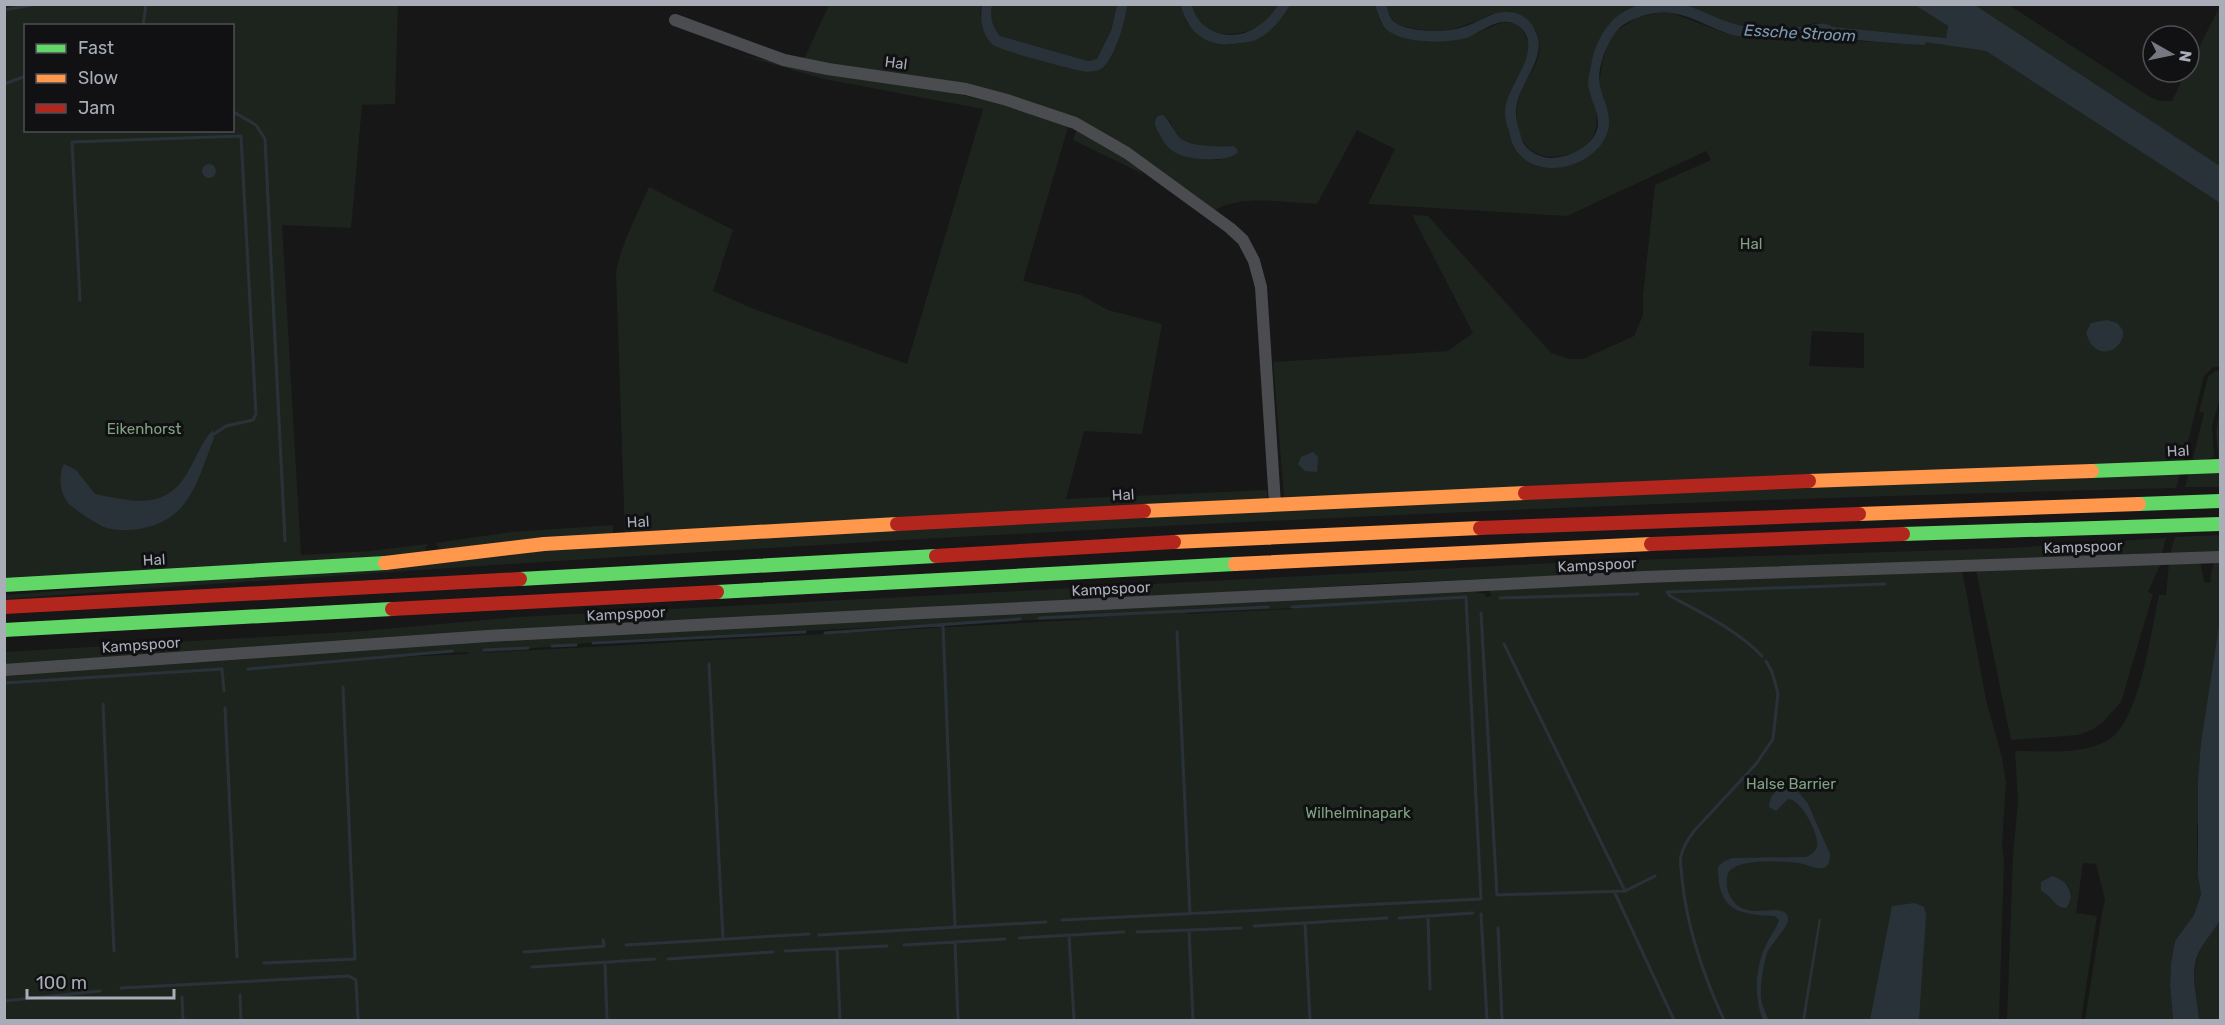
<svg xmlns="http://www.w3.org/2000/svg" width="2225" height="1025" font-family="Rubik,sans-serif">
  <rect width="100%" height="100%" fill="#171717"/>
  <path fill="#1d241e" fill-rule="evenodd" d="M4 5H398L395 104 362 105 351 228 282 225 301 555 369 551 427 544 426 550 421 554 5 580ZM26 26H232V130H26Z
    M829 5H982L980 15 1009 51 1087 72C1091 71 1097 72 1101 69 1114 61 1126 20 1127 5H1181L1187 24 1230 45 1257 40 1273 28 1290 5H1375L1381 23 1400 36 1423 41 1467 37 1503 22 1513 23 1521 27 1529 44 1528 55 1505 113 1514 149 1538 167 1597 150 1604 98 1599 83 1603 60 1609 41 1616 31 1638 17 1657 13H1672L1725 33 1924 45 1926 42C1946 43 1966 48 1986 51L2220 203V366L2212 368 2204 376 2183 462 1284 498 1273 362 1448 351 1473 333 1412 215 1428 216 1551 353 1569 359H1583L1634 336 1643 315V295L1655 185 1711 160 1706 151 1567 216 1368 204 1395 149 1357 130 1317 204C1285 203 1243 194 1215 210L1142 158 1018 99 804 59ZM1158 116 1170 121C1173 128 1176 138 1183 141 1197 148 1218 147 1233 146L1219 160 1195 158ZM1812 331 1864 333V368L1809 366Z
    M992 5H1117L1111 31 1097 59 1088 61 1000 36C992 26 990 18 992 5Z
    M1192 5H1278C1272 14 1263 26 1251 30 1226 39 1198 33 1192 5Z
    M1386 5H1646L1619 15C1611 32 1604 49 1596 66 1594 71 1589 77 1589 83 1588 88 1592 95 1594 100 1600 125 1597 146 1569 154 1527 167 1508 131 1520 94 1524 81 1535 70 1538 57 1541 47 1539 40 1536 30L1491 14C1462 28 1444 35 1411 28 1404 26 1395 25 1391 18 1388 14 1387 9 1386 5Z
    M1682 5H1915L1948 26 1947 38 1833 27 1815 23 1800 27 1745 26 1728 23Z
    M1975 5H2009L2150 97 2160 101H2172L2186 72H2189V67L2220 6V166Z
    M741 55C850 79 963 84 1068 127L1023 281 1081 295 1108 310 1162 324 1142 434 1084 431 1066 499 1267 490V499L625 535 616 272C622 242 637 215 649 187L733 230 713 291 749 307 907 364 983 109 824 79Z
    M1076 131C1100 142 1128 153 1143 174L1073 140Z
    M2215 371H2220V397L2212 426 2214 456 2212 458 2192 462 2204 413 2199 412 2208 377Z
    M2220 406V460H2219L2216 433Z
    M2220 471V487H2185L2189 473Z
    M2180 474 2176 488C1452 505 727 546 5 599V595L297 573 532 549 1256 509Z
    M613 525V535L440 549 435 543 511 532Z
    M2220 535V552L2170 553 2175 537Z
    M2166 538 2162 553 1387 583 5 665V652L363 631 517 617 1573 562 2010 548Z
    M2169 563H2197L2201 565 2204 582 2210 583 2212 568 2214 563H2220V620L2213 671 2197 830 2198 876 2201 894 2194 915 2175 941 2171 963 2170 985 2173 1020H2085L2102 912 2105 900 2096 864 2083 863 2076 913 2097 916 2081 1020H2007L2013 857 2018 801 2015 751C2044 751 2080 755 2107 741 2140 723 2151 630 2159 595H2166ZM2041 882 2068 885 2071 893 2056 905 2049 894 2041 890Z
    M2160 565 2148 592 2153 594 2121 702 2103 722 2092 730 2078 735 2011 740 1976 570Z
    M1962 570 1986 700 2002 758 2006 782 2002 845 2004 860 1999 1020H5V672L275 657 361 647 1460 589 1485 594 1486 597 1491 596 1489 588ZM1294 608V609L1184 614 1189 613ZM1114 618H1113L480 653 619 640 1001 621ZM468 652 467 654 377 658Z
    M2220 920V1020H2199C2198 1002 2192 980 2196 962 2199 947 2212 932 2220 920Z"/>
  <path fill="#2a3239" d="M982 5H992C990 18 992 26 1000 36L1088 61 1097 59 1111 31 1117 5H1127C1126 20 1114 61 1101 69 1097 72 1091 71 1087 72 1072 69 1000 51 992 44 981 33 980 18 982 5Z
    M1181 5H1192C1198 33 1232 43 1255 28 1265 22 1272 14 1278 5H1290C1282 18 1273 31 1258 39 1253 42 1246 42 1240 43 1210 49 1187 34 1181 5Z
    M1375 5H1386C1388 10 1389 17 1393 21 1407 33 1446 33 1463 27 1478 23 1490 12 1505 12 1517 12 1526 16 1532 25 1554 57 1515 82 1516 114 1516 122 1520 132 1522 140 1526 151 1540 158 1551 158 1570 158 1598 144 1598 123 1598 109 1589 97 1588 84 1588 78 1590 71 1591 66 1596 36 1614 7 1648 4 1660 4 1677 2 1688 6 1707 12 1724 23 1744 26 1761 28 1781 28 1798 27 1811 26 1821 20 1833 27L1946 38 1948 26 1915 5H1975L2220 166V203L1986 51 1926 42 1925 45C1893 44 1861 40 1830 38 1801 36 1772 40 1744 37 1718 34 1696 16 1671 13 1655 11 1637 16 1623 25 1609 35 1596 68 1600 86 1603 98 1610 112 1609 125 1606 151 1577 168 1552 168 1540 168 1528 164 1520 155 1513 148 1511 141 1509 131 1507 126 1505 119 1505 113 1505 87 1539 57 1525 33 1520 25 1512 21 1502 22 1490 24 1480 32 1469 37 1450 44 1402 44 1386 29 1380 22 1378 13 1375 5Z
    M1163 115C1171 122 1173 131 1180 138 1190 147 1220 147 1233 146L1236 148 1238 152C1229 163 1190 160 1178 154 1169 150 1163 142 1159 133 1155 127 1153 122 1158 116Z
    M202 171a7 7 0 1 1 14 0a7 7 0 1 1-14 0Z
    M2107 320 2117 323 2123 330C2125 347 2105 359 2093 346 2089 343 2088 337 2086 333L2091 323Z
    M213 430 214 438C204 462 198 489 180 509 163 527 131 534 107 528 101 527 72 508 68 503 60 493 58 475 64 464L76 470 95 494C134 502 167 511 189 470 197 456 202 441 213 430Z
    M1313 452 1318 457 1317 472 1305 471 1298 464 1301 457Z
    M2220 620V920C2213 933 2200 945 2196 960 2191 978 2198 1002 2199 1020H2173L2170 985 2171 963 2175 941 2194 915 2201 894 2198 876V782L2201 743Z
    M1784 787 1797 790 1808 804 1830 854C1830 861 1829 867 1822 868 1815 869 1806 864 1799 863 1782 861 1737 858 1728 873 1726 881 1726 888 1730 896 1745 926 1784 898 1788 918 1790 926 1771 943 1767 953 1763 965 1760 986 1761 998 1762 1006 1766 1013 1768 1020H1763C1754 999 1755 967 1766 945 1770 936 1776 930 1779 920L1775 916C1737 914 1718 911 1718 867L1723 862 1732 858 1806 857C1811 855 1815 852 1817 847 1820 835 1801 799 1788 799L1776 811 1769 807C1769 797 1775 790 1784 787Z
    M2052 876C2067 880 2077 894 2066 908 2054 908 2052 895 2041 891V882Z
    M1915 903 1924 907 1926 915 1919 1020H1870L1892 906Z
    M1819 918 1821 920 1805 1020H1802Z"/>
  <g fill="none" stroke-linecap="round" stroke-linejoin="round">
    <path stroke="#2a3239" stroke-width="3" d="M4 10 37 4
      M143 26 146 4
      M4 84 26 76
      M232 111 256 125 265 139 285 541
      M80 300 72 142 241 136 256 414 253 420 226 426 214 434
      M1500 598 1638 594
      M1481 613 1497 895 1625 891 1655 876
      M1039 618 1268 607
      M943 625 955 927
      M1177 632 1190 914
      M825 633 1020 619
      M593 643 805 632
      M1504 644 1625 891
      M552 646 576 645
      M484 650 528 648
      M1762 656C1737 630 1702 613 1670 596L1667 592 1885 584
      M709 664 723 939
      M248 669 452 651
      M4 683 222 669 224 691
      M103 704 114 951
      M225 708 237 957
      M1614 891 1674 1020
      M1481 914 1487 1020
      M1428 916 1430 989
      M1399 918 1473 913
      M1062 920 1481 899 1466 597 1292 607
      M1305 923 1310 1020
      M1254 926 1387 918
      M1498 928 1502 1020
      M1189 930 1193 1020
      M1137 932 1241 928
      M819 935 1046 922
      M1069 936 1074 1020
      M1019 938 1124 932
      M955 942 958 1020
      M626 945 809 934
      M904 945 1005 939
      M837 949 840 1020
      M785 951 887 946
      M524 952 604 946 603 940
      M668 959 773 952
      M264 963 355 959 343 687
      M605 964 607 1020
      M532 967 655 959
      M121 988 349 976 356 980 358 1020
      M240 995 241 1020
      M182 997 183 1020
      M4 1001 100 991
      M1724 1020C1704 977 1687 927 1682 879 1682 871 1679 863 1681 856 1683 847 1688 839 1694 831L1756 764 1773 739 1778 693 1772 672 1766 661"/>
    <path stroke="#4b4c50" stroke-width="12" d="M675 20 784 60 828 69 966 89 1007 100 1075 123 1127 153 1230 228 1243 240 1254 261 1261 287 1275 504
      M4 670 488 636 922 613 1644 577 2220 557"/>
    <path stroke="#63d668" stroke-width="14" d="M2092 471 2220 466
      M2139 504 2220 501
      M1903 534 2220 524
      M520 579 936 556
      M4 585 385 563
      M717 592 1235 564
      M4 630 392 609"/>
    <path stroke="#ff974d" stroke-width="14" d="M1809 481 2092 471
      M1144 511 1525 493
      M1859 514 2139 504
      M1174 542 1480 528
      M385 563 544 544 897 524
      M1235 564 1651 544"/>
    <path stroke="#b3261e" stroke-width="14" d="M1525 493 1809 481
      M897 524 1144 511
      M1480 528 1859 514
      M1651 544 1903 534
      M936 556 1174 542
      M4 607 520 579
      M392 609 717 592"/>
  </g>
  <g text-anchor="middle" dominant-baseline="central" stroke-width="6" stroke-linejoin="round" paint-order="stroke">
    <g font-size="15" fill="#a8adb8" stroke="#111113">
      <text transform="translate(896 63) rotate(7)">Hal</text>
      <text transform="translate(2178 451) rotate(-3)">Hal</text>
      <text transform="translate(1123 495) rotate(-3)">Hal</text>
      <text transform="translate(638 522) rotate(-3)">Hal</text>
      <text transform="translate(2083 547) rotate(-2)">Kampspoor</text>
      <text transform="translate(154 560) rotate(-3)">Hal</text>
      <text transform="translate(1597 565) rotate(-3)">Kampspoor</text>
      <text transform="translate(1111 589) rotate(-3)">Kampspoor</text>
      <text transform="translate(626 614) rotate(-3)">Kampspoor</text>
      <text transform="translate(141 645) rotate(-4)">Kampspoor</text>
    </g>
    <g font-size="15" fill="#7fa381" stroke="#111113">
      <text x="1751" y="244">Hal</text>
      <text x="144" y="429">Eikenhorst</text>
      <text x="1791" y="784">Halse Barrier</text>
      <text x="1358" y="813">Wilhelminapark</text>
    </g>
    <g font-size="16" font-style="italic" fill="#7f9bb3" stroke="#111113">
      <text transform="translate(1800 33) rotate(3)">Essche Stroom</text>
    </g>
  </g>
  <rect width="2225" height="1025" fill="none" stroke="#a8adb8" stroke-width="12"/>
  <rect x="24" y="24" width="210" height="108" fill="#111113" stroke="#4d4f55" stroke-width="1.5"/>
  <rect x="36" y="44" width="30" height="9" fill="#63d668" stroke="#4d4f55" stroke-width="1.5"/>
  <text x="78" y="54" font-size="18" fill="#a8adb8">Fast</text>
  <rect x="36" y="74" width="30" height="9" fill="#ff974d" stroke="#4d4f55" stroke-width="1.5"/>
  <text x="78" y="84" font-size="18" fill="#a8adb8">Slow</text>
  <rect x="36" y="104" width="30" height="9" fill="#b3261e" stroke="#4d4f55" stroke-width="1.5"/>
  <text x="78" y="114" font-size="18" fill="#a8adb8">Jam</text>
  <g transform="translate(2171 54) rotate(99)"><circle r="28" fill="#111113" stroke="#4d4f55" stroke-width="1.5"/>
  <path d="M0-4.5L10 22L0 15L-10 22Z" fill="#757880"/>
  <text y="-9" font-size="16" font-weight="bold" text-anchor="middle" fill="#a8adb8">N</text>
  </g>
  <path d="M27 989v9h147v-9" fill="none" stroke="#a8adb8" stroke-width="3"/>
  <text x="36" y="989" font-size="18" fill="#a8adb8" stroke="#111113" stroke-width="4.5" paint-order="stroke">100 m</text>
</svg>
